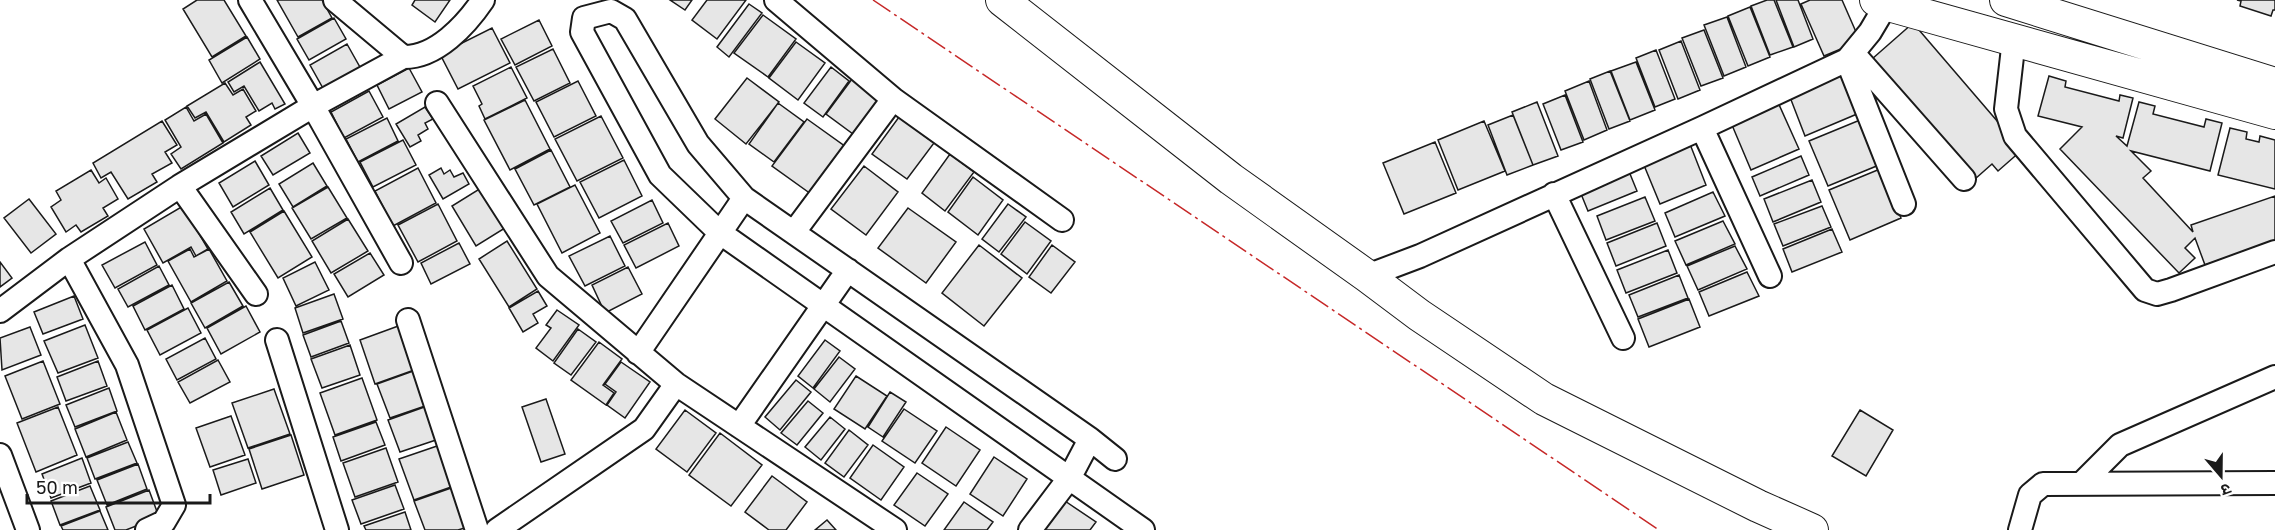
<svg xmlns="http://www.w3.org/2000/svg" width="2275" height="530" font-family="'Golos Text','Noto Sans Devanagari',sans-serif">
  <rect width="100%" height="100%" fill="#fff"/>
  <path fill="#e6e6e6" stroke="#1a1a1a" stroke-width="1.5" d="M197 0H224L246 36 212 57 183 9Z
    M277 0H322L332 18 298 37Z
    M415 0H450L435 22 412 5Z
    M670 0H692L685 10Z
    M707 0H746L717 39 692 20Z
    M1767 0H1774L1793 47 1770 55 1751 6Z
    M1776 0H1798L1813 39 1794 47Z
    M1810 0H1842L1860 41 1824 56 1801 4Z
    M2237 0H2275V10H2273L2271 16 2240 6 2241 1Z
    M749 4 762 13 729 57 717 47Z
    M1750 7 1770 57 1748 66 1728 16Z
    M763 15 796 39 768 77 734 53Z
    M1727 17 1746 67 1724 76 1704 25Z
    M334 18 346 39 309 60 297 39Z
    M539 20 552 46 515 65 501 39Z
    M1913 23 2022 150 1998 171 1992 164 1975 179 1872 59Z
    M492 28 510 63 458 89 440 54Z
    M1704 30 1723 78 1701 86 1682 38Z
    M247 37 260 59 222 83 209 60Z
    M1681 41 1700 90 1678 99 1659 50Z
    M796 42 825 63 798 100 769 78Z
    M347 44 361 69 324 90 310 65Z
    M553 49 570 83 534 101 516 67Z
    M1656 50 1675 99 1655 107 1636 58Z
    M260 62 285 104 275 109 272 103 259 111 244 86 234 92 228 82Z
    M1636 62 1655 110 1630 120 1611 71Z
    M511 67 527 98 485 119 479 106 482 104 473 86Z
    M831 67 849 81 823 117 804 103Z
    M409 68 422 92 389 109 377 85Z
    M1610 71 1630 121 1609 129 1590 79Z
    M1839 71 1857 114 1805 136 1788 92Z
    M2049 76 2066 81 2065 87 2119 101 2120 95 2133 98 2123 138 2116 136 2127 146 2139 102 2155 106 2153 114 2204 127 2206 119 2222 123 2210 171 2131 151 2151 171 2143 178 2193 232 2191 225 2275 196V241L2205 265 2195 238 2185 248 2195 258 2179 273 2060 149 2082 127 2038 116Z
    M747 78 779 102 746 144 715 119Z
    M852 79 879 99 853 134 826 114Z
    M578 81 596 116 554 137 536 102Z
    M1589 81 1607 130 1584 140 1565 91Z
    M225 83 233 95 243 89 256 111 246 117 251 125 224 142 206 112 195 118 187 106Z
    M369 91 383 117 344 138 331 112Z
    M1565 95 1583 142 1561 150 1543 104Z
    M1776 98 1799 149 1751 170 1729 118Z
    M525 100 550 149 510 170 484 120Z
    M1537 102 1558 156 1533 165 1512 112Z
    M778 103 804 122 774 162 749 144Z
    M186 107 194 121 206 114 223 143 181 169 171 154 181 147 165 120Z
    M425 107 433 119 425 123 428 129 418 135 421 141 410 147 396 124Z
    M1513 115 1533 165 1507 175 1488 125Z
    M601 116 623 158 577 181 555 139Z
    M899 117 934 143 907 179 872 154Z
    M387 118 398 141 358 162 346 139Z
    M807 119 846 147 811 194 772 166Z
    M1860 120 1879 165 1828 186 1809 141Z
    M162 121 177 145 165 152 172 163 152 174 157 182 128 199 111 172 101 178 93 163Z
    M1484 121 1505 171 1458 190 1438 140Z
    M2230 128 2247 132 2246 139 2259 142 2260 136 2275 140V189L2218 175Z
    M298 133 310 153 273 175 261 156Z
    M1688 139 1706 185 1660 204 1641 158Z
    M403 140 416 165 373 187 360 162Z
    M1435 142 1456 193 1404 214 1383 163Z
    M551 150 570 187 534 205 515 169Z
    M950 154 974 172 945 211 922 193Z
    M1801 156 1809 175 1760 196 1752 177Z
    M624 160 642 196 599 218 580 182Z
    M255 161 269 185 233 207 219 183Z
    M313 163 327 186 293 207 279 184Z
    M864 166 898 192 866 235 831 209Z
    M418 168 436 203 393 226 375 191Z
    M441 168 444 174 450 170 454 177 463 173 469 184 443 199 429 175Z
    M1628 169 1637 191 1588 211 1579 189Z
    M1880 169 1901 218 1850 240 1829 190Z
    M91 170 99 183 106 178 118 199 103 208 108 216 81 232 76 225 66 232 51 207 61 200 56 191Z
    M973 177 1003 200 978 235 948 212Z
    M1812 180 1821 202 1773 222 1764 199Z
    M575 185 600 233 562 253 537 204Z
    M328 187 347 218 311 239 292 208Z
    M270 188 283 210 244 234 231 212Z
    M481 188 505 228 476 246 452 206Z
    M1713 192 1725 216 1675 237 1665 213Z
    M1645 197 1655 221 1606 240 1597 216Z
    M29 199 56 234 31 253 4 218Z
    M652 200 663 223 623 243 611 221Z
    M438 204 457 241 418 262 398 225Z
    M1008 204 1026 217 999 252 982 239Z
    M183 206 208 249 196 256 191 247 163 263 144 229Z
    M1822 206 1831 227 1783 246 1774 224Z
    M908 208 956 242 926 283 878 248Z
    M284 211 312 257 278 278 250 232Z
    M348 219 368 251 331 273 312 241Z
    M1723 221 1735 244 1686 265 1675 241Z
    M1025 222 1051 241 1027 274 1001 254Z
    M668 223 679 246 636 268 624 245Z
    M1657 223 1666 246 1616 266 1607 243Z
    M1832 229 1842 252 1792 272 1783 249Z
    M610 236 625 266 585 286 569 256Z
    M507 241 537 289 509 307 479 259Z
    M145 242 157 265 115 288 102 265Z
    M459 243 470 264 431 284 421 263Z
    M979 245 1022 278 984 326 942 293Z
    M1052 245 1075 262 1051 293 1029 277Z
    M1735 246 1747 269 1698 290 1687 266Z
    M190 249 194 257 209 249 227 281 191 302 168 261Z
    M1668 250 1677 273 1626 293 1617 270Z
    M370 253 384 275 348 297 334 274Z
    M0 262 12 278 0 287Z
    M315 262 329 290 296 306 283 278Z
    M159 266 169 285 128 307 118 289Z
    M628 267 642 294 605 313 592 285Z
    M1747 272 1759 296 1709 316 1699 292Z
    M1679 275 1688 298 1638 317 1629 295Z
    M229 282 243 306 205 328 191 303Z
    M172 285 184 309 145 330 133 306Z
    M538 291 547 306 533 314 538 323 523 332 509 308Z
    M334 294 343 319 303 333 295 308Z
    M74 296 83 319 43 334 34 312Z
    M1689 299 1700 327 1649 347 1638 319Z
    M246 306 260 332 221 354 207 328Z
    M188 308 201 333 160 355 147 330Z
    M557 310 579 325 553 361 536 348 551 328 546 325Z
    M341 321 349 343 311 357 303 335Z
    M85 325 98 358 58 373 44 341Z
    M401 325 417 369 375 384 360 340Z
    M30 327 41 355 2 370 0 338Z
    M578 329 596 342 571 375 554 363Z
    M205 338 216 359 177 380 166 359Z
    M825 340 840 351 813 388 798 376Z
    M599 342 622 359 603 385 614 393 606 405 571 380Z
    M350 345 360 375 322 388 311 359Z
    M839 357 855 369 830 402 814 389Z
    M218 360 230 382 190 403 178 382Z
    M43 361 60 404 22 419 5 376Z
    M98 361 107 386 66 401 57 377Z
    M621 362 650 382 625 418 607 405 616 392 605 384Z
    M416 370 428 405 390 418 377 384Z
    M856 376 887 396 865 429 834 409Z
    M362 378 377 420 335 435 320 393Z
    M796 380 811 392 780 430 765 417Z
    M109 388 117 411 75 427 66 405Z
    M274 389 290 434 248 448 232 403Z
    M890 392 906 402 883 437 868 427Z
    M546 399 565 454 541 462 522 407Z
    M808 401 823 413 797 445 781 433Z
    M430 405 442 438 400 452 388 420Z
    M58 407 77 455 36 472 17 423Z
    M904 409 937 431 915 463 882 441Z
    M685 410 716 433 687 472 656 449Z
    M1860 410 1893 430 1866 476 1832 456Z
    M116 412 127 440 86 457 75 429Z
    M231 416 245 455 210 467 196 428Z
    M830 417 845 429 821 460 805 447Z
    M376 422 385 445 341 461 333 437Z
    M946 427 980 450 956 486 922 463Z
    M849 430 868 445 844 477 825 463Z
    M720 433 762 465 731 506 689 475Z
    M291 435 304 475 262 489 249 449Z
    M128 442 137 463 95 479 87 458Z
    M440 445 454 486 414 500 399 459Z
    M873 445 904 467 881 500 850 478Z
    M386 448 398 482 355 497 343 463Z
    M994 457 1027 479 1003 516 970 494Z
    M82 458 91 483 51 498 42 474Z
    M248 459 256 483 221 495 213 470Z
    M138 464 147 489 107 505 97 480Z
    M917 473 948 494 925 526 894 505Z
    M772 476 807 502 786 530H769L745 512Z
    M395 485 404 509 361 524 352 500Z
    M90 486 100 510 60 525 51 501Z
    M454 487 468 527 458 530H425L414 501Z
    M149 490 159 517 126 530H115L106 507Z
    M1062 499 1096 522 1090 530H1041Z
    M964 502 993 522 987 530H944Z
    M100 511 108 530H63L61 526Z
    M405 512 411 530H366L364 526Z
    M827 520 836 530H815Z"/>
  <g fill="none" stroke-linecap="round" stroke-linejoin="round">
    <g stroke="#1a1a1a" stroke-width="26">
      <path id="street" d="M250 0 313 106 403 57
        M335 0 403 57C436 58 466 25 483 0
        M776 0 893 99
        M2014 39 2006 109 2015 136 2145 290 2157 294 2171 290 2275 252
        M1853 53 1964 179
        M1847 60 1904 204
        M437 103 548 276 676 384 895 530
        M1702 128 1770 276
        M180 186 256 294
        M1554 194 1623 338
        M794 232 893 99 1062 220
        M69 259 180 186 313 106 401 263
        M1367 276 1420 256 1702 128 1847 60 1870 32 1889 0
        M0 311 69 259 127 365 174 505 164 522 147 530
        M408 320 477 530
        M277 340 337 530
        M638 353 744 198
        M739 426 848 270
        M1090 439 744 198 698 144 625 19 611 11 584 18 582 32 660 175 719 232 1143 530
        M0 455 28 530
        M2082 483 2120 445 2275 377
        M497 530 644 429 676 384
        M1030 530 1070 477 1090 439 1115 459
        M2020 530 2030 495 2043 484 2275 483"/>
    </g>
    <g stroke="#1a1a1a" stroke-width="34">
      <path id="secondary" d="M1002 0 1231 179 1367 276 1419 315 1544 399 1758 506 1812 530
        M1876 0 1885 4 2275 113
        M2006 0 2275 84"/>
    </g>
    <use href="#street" stroke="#fff" stroke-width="22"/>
    <use href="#secondary" stroke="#fff" stroke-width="32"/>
    <path stroke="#c62828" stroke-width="1.5" stroke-dasharray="21 4.5 3 4.5" stroke-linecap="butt" d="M873 0 1659 530"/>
  </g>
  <g transform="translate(2221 476) rotate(160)" stroke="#ffffff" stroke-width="4.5" paint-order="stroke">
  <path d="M0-4.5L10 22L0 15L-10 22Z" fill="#1a1a1a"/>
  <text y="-9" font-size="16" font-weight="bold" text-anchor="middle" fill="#1a1a1a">उ</text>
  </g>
  <path d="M27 494v9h183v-9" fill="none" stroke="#1a1a1a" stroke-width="3"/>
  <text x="36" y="494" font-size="18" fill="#1a1a1a" stroke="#ffffff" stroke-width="4.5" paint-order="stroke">50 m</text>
</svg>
